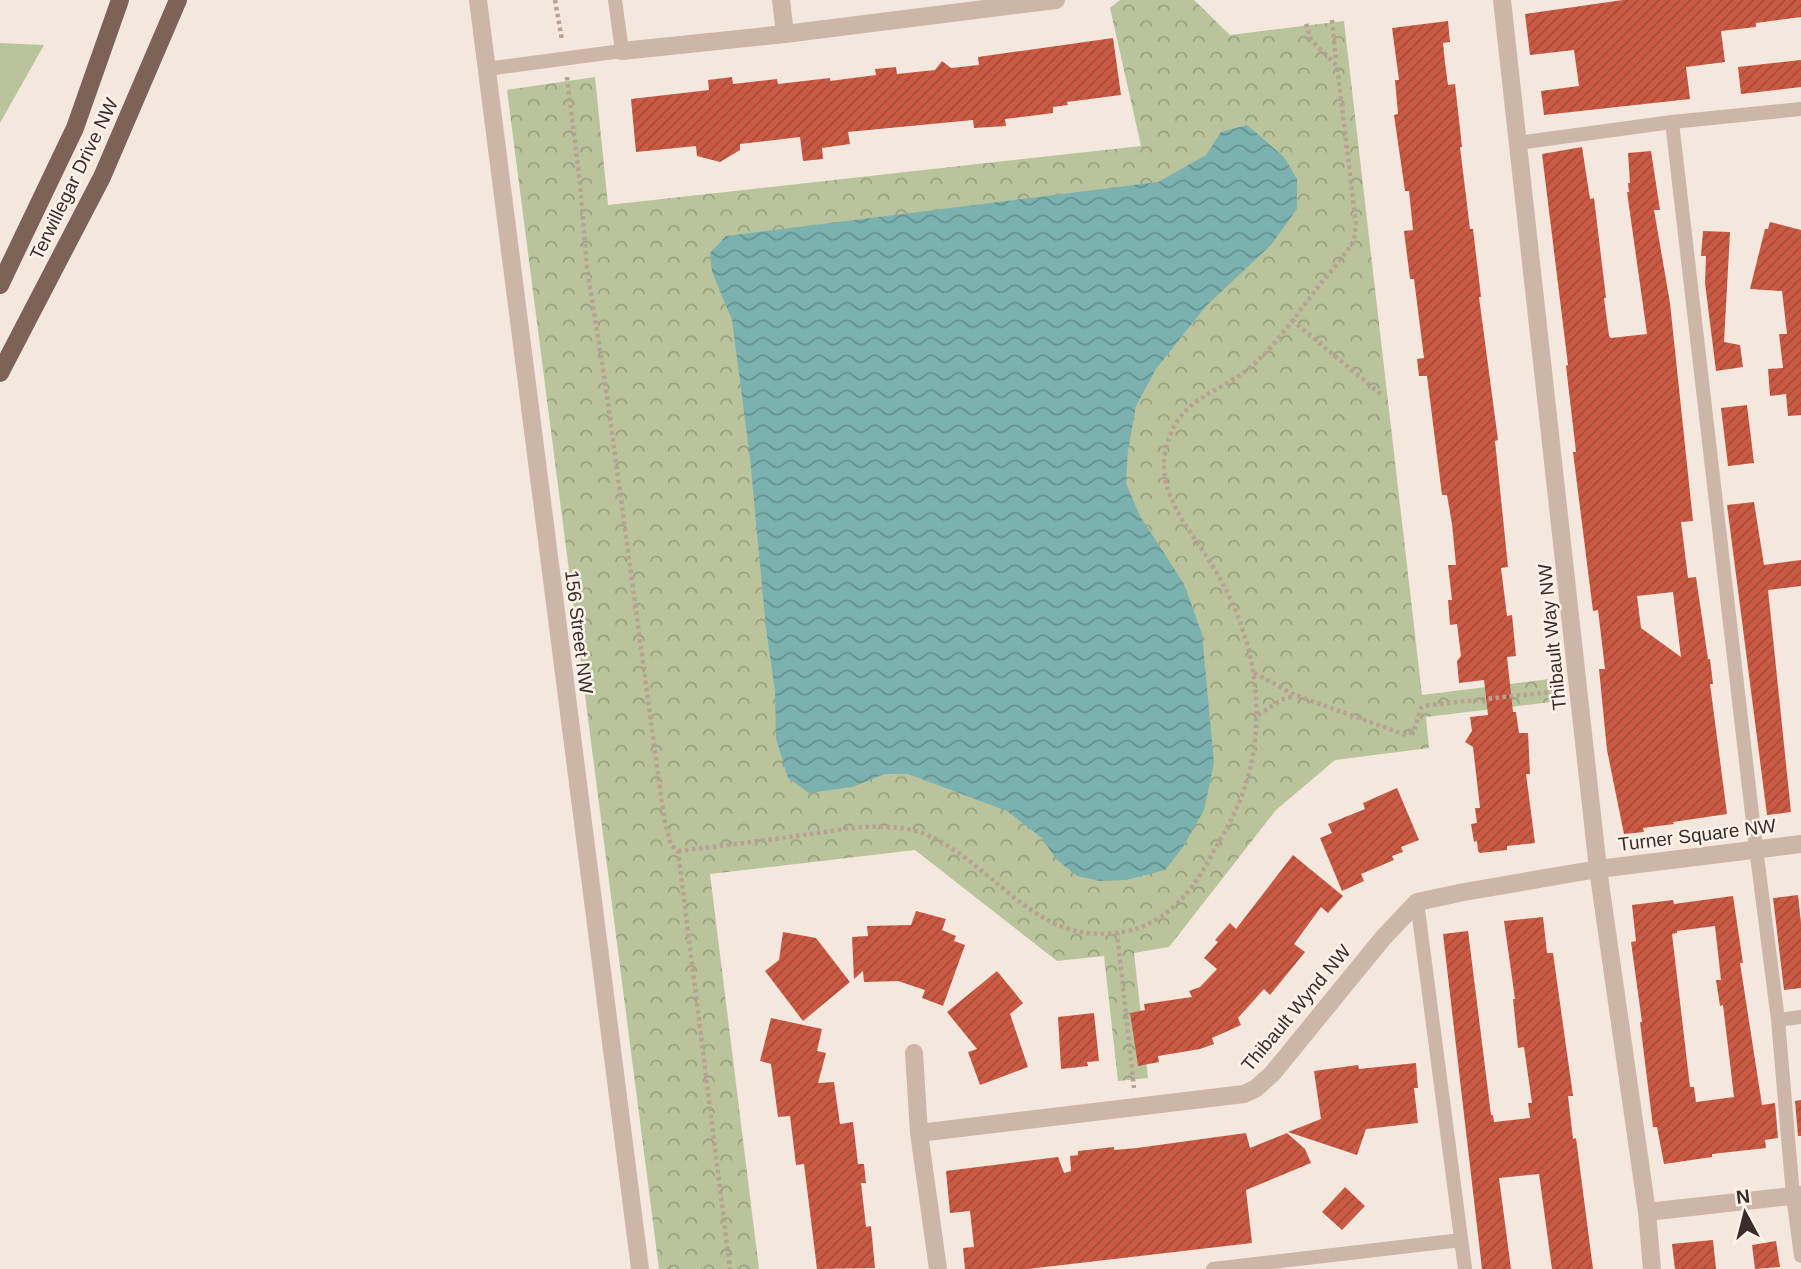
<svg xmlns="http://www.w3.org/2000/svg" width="1801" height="1269" font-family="Arial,sans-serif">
  <defs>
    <pattern id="forest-crowns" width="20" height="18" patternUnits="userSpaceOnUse" patternTransform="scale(1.75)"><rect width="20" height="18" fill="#bac49c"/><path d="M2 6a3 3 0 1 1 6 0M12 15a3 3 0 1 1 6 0" fill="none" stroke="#98a07f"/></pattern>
    <pattern id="water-waves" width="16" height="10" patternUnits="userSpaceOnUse" patternTransform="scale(1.75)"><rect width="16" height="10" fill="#7bb2b0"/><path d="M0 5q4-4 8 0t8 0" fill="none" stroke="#66918f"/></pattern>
    <pattern id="building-hatch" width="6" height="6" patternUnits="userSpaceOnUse" patternTransform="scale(1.75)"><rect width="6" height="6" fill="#cb5a44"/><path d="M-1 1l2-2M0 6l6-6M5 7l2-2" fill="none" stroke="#a64b39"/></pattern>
  </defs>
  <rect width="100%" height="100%" fill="#f4e7dd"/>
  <path fill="#bac49c" d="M0 43 44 45 0 123Z"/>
  <path fill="url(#forest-crowns)" d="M1120 0H1194L1230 35 1344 21 1422 695 1549 679 1552 702 1426 717 1429 748 1335 760 1276 810 1169 947 1134 953 1148 1078 1118 1081 1104 956 1057 961 915 850 710 874 759 1269H659L507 90 595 77 608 205 1141 146 1110 8Z"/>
  <path fill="url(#water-waves)" d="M1247 125 1284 157 1297 179V209L1271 245 1206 306 1156 369 1136 406 1128 450 1126 483 1140 516 1184 584 1202 634 1214 763 1204 810 1183 847 1165 870 1126 880 1100 881 1077 876 1056 859 1042 838 1007 811 908 774H885L852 787 809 793 788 778 776 739 775 691 766 628 750 458 732 320 712 272 710 253 726 236 1158 182 1206 155 1221 132Z"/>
  <path fill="url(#building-hatch)" fill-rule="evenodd" d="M1623 0H1801V17L1756 23V27L1721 31 1725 62 1686 67 1690 99 1544 115 1541 91 1579 86 1574 50 1530 55 1525 14Z
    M1448 21 1450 42 1443 43 1445 63 1448 85 1455 84 1462 147H1460L1470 229H1473L1481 297H1479L1498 440 1495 441 1508 567 1501 568 1507 616 1512 615 1516 656 1507 657 1513 712H1516L1519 733H1528L1530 774H1526L1535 843 1507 846V850L1480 853 1478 851 1477 841 1474 842 1471 824 1477 823 1475 808H1480L1473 747 1465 742 1472 731 1470 717 1488 715 1484 680 1459 683 1457 661 1461 656 1457 624 1450 625 1448 600H1452L1448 565H1456L1452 524 1447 495H1442L1427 376H1419L1417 359 1424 358 1414 279H1410L1404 231 1413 230 1409 191H1405L1394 115 1398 114 1395 80H1399L1392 28Z
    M1113 38 1121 95 1067 102 1068 105 1053 107V113L1005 119 1006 126 974 128 973 120 848 132 850 144 822 148 823 159 803 161 800 137 740 144V150L720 162 697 156 696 146 636 152 631 99 709 90 708 80 732 77 733 84 777 79 778 84 830 78V81L876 75 875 69 896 67 897 74 935 70 942 61 951 68 979 65 978 57Z
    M1801 60V87L1741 94 1738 67Z
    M1582 147 1590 199 1594 198 1606 298H1604L1609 336 1611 338 1647 334 1627 192H1629L1628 183H1630L1628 153 1651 151 1660 210H1654L1670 303 1693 521 1681 522 1688 578 1696 577 1708 659H1710L1713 684H1710L1727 814 1673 822 1674 824 1643 828 1644 832 1624 834 1607 750 1599 669H1605L1598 610 1593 611 1573 452H1576L1566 366 1568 365 1542 154ZM1673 592 1681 657 1641 628 1637 596Z
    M1770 222 1801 230V415L1788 416 1786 394 1770 396 1768 369 1783 368 1779 334H1787L1782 291 1750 289 1765 229H1768Z
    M1703 231 1730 232 1724 342 1740 345 1743 367 1716 371 1705 283 1706 256H1701Z
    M1747 405 1754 463 1728 466 1721 408Z
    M1754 502 1764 565 1801 560V586L1768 590 1791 812 1767 815 1727 505Z
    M1397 788 1419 840 1401 847 1403 852 1392 856 1394 860 1361 874 1364 881 1342 891 1320 838 1332 833 1328 824 1365 809 1363 803Z
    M1293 855 1343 896 1328 913 1321 907 1294 944 1305 952 1270 995 1264 989 1238 1018 1241 1025 1212 1038 1214 1044 1200 1049 1158 1056 1159 1062 1138 1066 1130 1013 1145 1010 1144 1004 1192 997 1189 991 1200 987 1217 969 1204 958 1218 942 1215 940 1230 923 1236 929Z
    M1798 895 1801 923V988L1784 990 1773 898Z
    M1733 896 1743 963H1740L1762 1105 1775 1103 1778 1138 1765 1140 1766 1148 1712 1154V1157L1664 1164 1657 1127H1653L1640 1022H1642L1631 942 1636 941 1632 905 1673 900 1674 904ZM1715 926 1721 980H1716L1720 1006 1723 1005 1734 1097 1696 1102 1694 1087H1690L1672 934 1677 933V931Z
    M916 911 946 919 942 930 956 936 954 941 965 945 943 1006 922 998 925 990 898 981 864 982 863 971 854 979 852 937 868 936 867 926 911 925Z
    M1543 917 1547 953H1553L1573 1096H1568L1573 1139 1576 1138 1593 1269H1552L1539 1174 1499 1178 1511 1269H1482L1443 934 1468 931 1491 1115H1493L1494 1122 1530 1118 1528 1103H1532L1524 1047 1518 1048 1513 999H1515L1504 921Z
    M783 932 816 938 850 982 803 1021 765 971 779 960Z
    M997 971 1023 1003 1010 1014 1028 1067 980 1085 968 1052 977 1049 947 1012Z
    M1094 1013 1099 1061 1087 1062 1088 1066 1061 1069 1058 1017Z
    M771 1018 822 1029 817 1051 826 1053 818 1083 834 1082 840 1124 853 1122 858 1164H864L866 1183H861L866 1227 871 1226 875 1268 817 1269 804 1164 796 1165 790 1116 778 1117 771 1064 760 1061Z
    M1416 1063 1418 1088H1414L1418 1123 1366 1129 1357 1155 1288 1132 1321 1119 1314 1071 1358 1065 1359 1069Z
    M1801 1100V1136H1798L1795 1101Z
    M1246 1133 1250 1148 1287 1133 1305 1149 1311 1163 1246 1190 1252 1243 1028 1269H965L963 1248 974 1247 970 1211 950 1213 946 1171 1058 1157 1064 1173 1071 1171 1070 1156 1078 1155V1151L1114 1147V1150L1137 1148Z
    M1345 1187 1365 1206 1342 1230 1322 1212Z
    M1713 1240 1716 1269H1675L1672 1244Z
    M1776 1241 1780 1267 1755 1269 1752 1245Z"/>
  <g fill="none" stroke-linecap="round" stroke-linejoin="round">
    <path stroke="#b9a092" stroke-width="4.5" stroke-dasharray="3.5 3.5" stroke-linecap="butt" d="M555 0 562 40
      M1332 20 1336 61
      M567 77 580 183 587 268 606 388 664 818 671 845 678 851 730 1269
      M1292 320 1383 396
      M1254 673 1295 695 1406 735 1414 731 1421 708 1429 705 1561 691
      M1258 715 1281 700 1294 696
      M678 851C720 846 762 841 803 835 842 830 884 820 922 833 988 858 1028 936 1104 934 1158 932 1188 900 1211 856 1221 839 1231 821 1239 803 1271 724 1257 639 1214 568 1192 531 1155 495 1166 448 1180 394 1220 395 1254 364 1278 342 1298 313 1318 287 1330 272 1345 256 1354 240L1356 224 1337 66 1311 40 1306 23
      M1117 932 1134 1088"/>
    <path stroke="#cdb6a8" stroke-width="14" d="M486 69 622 51 615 0
      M1672 122 1756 848 1778 1020 1793 1196 1801 1256
      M1518 143 1672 122 1801 109
      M1417 902 1465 1269
      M1778 1020 1801 1017
      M1213 1269 1461 1240"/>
    <path stroke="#cdb6a8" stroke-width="18" d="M478 0 640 1269
      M781 0 785 34
      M1502 0 1598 869 1647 1212 1652 1269
      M622 51 785 34 1056 0
      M914 1053 919 1133
      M1647 1212 1801 1195
      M938 1269 919 1133 1244 1094 1255 1089 1272 1074 1383 938 1417 902 1464 892 1598 869 1801 844"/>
    <path stroke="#7c6259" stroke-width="18" d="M0 285 75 128 120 0
      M0 373 102 177 178 0"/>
  </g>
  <g text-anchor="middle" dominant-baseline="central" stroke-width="5" stroke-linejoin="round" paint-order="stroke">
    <g font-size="19" fill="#392d29" stroke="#fbf2ea">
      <text transform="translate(74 179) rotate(-64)">Terwillegar Drive NW</text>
      <text transform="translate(579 632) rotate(83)">156 Street NW</text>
      <text transform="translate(1552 637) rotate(-96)">Thibault Way NW</text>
      <text transform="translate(1697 835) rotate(-7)">Turner Square NW</text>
      <text transform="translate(1296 1008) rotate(-50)">Thibault Wynd NW</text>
    </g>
  </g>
  <g transform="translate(1745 1213) rotate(353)" stroke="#fbf2ea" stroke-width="5" paint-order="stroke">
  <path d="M0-5L12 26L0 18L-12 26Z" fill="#392d29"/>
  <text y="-10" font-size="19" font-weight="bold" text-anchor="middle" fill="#392d29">N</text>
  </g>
</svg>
